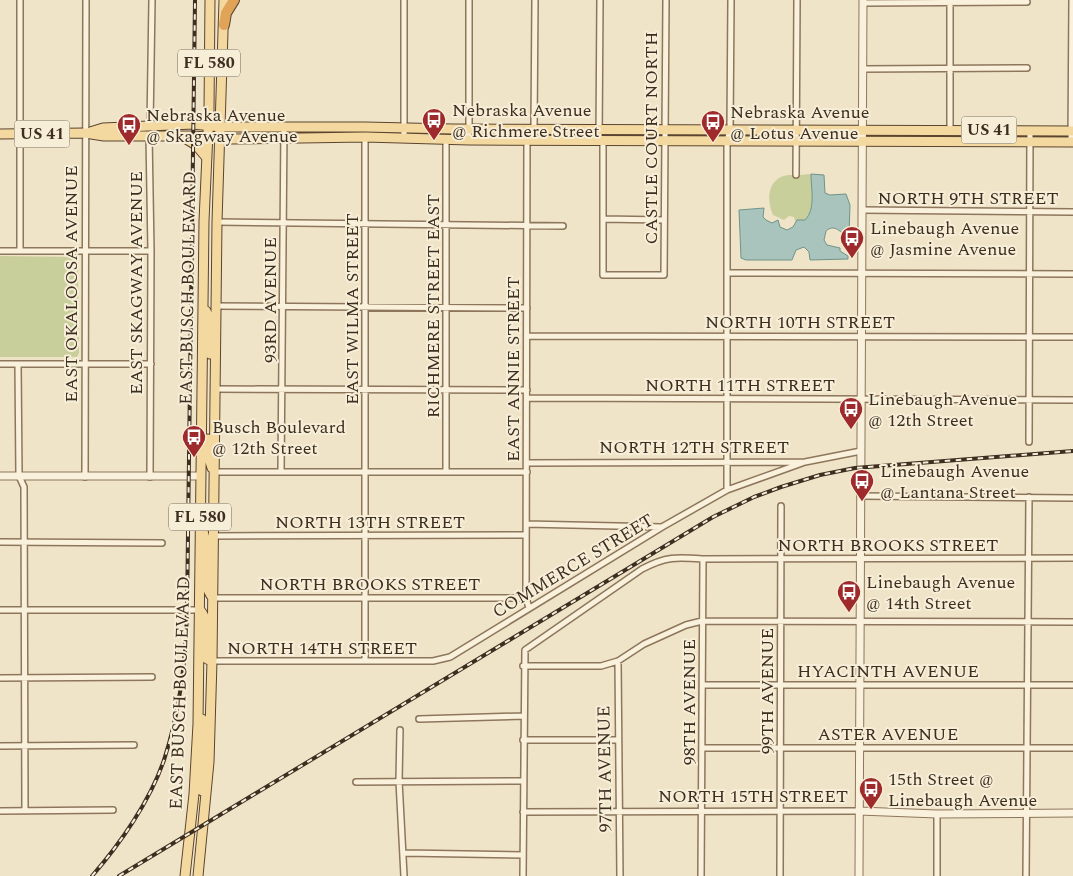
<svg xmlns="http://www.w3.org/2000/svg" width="1073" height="876" font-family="Spectral,serif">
  <rect width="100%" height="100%" fill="#f0e4c8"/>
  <path fill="#c9cf9b" d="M811 174C811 189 816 209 805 220L795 221 794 217 789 216 784 220 773 215C765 197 769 174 793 175V178H799V175Z
    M0 256 78 257 79 353 77 357H0Z"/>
  <path fill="#a9c4bc" stroke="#6f938a" d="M811 174 824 175 825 193 830 195 846 194 850 205 849 235H845C839 231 834 224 826 231L824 240 827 245 840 248V251L848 256V259L810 260 809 252 804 247 796 250 792 260H746L741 258 739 210 764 208 763 217 766 220 772 223 778 220 780 227 787 230 793 227 797 220H805C816 209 811 189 811 174Z"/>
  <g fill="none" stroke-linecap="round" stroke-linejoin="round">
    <g stroke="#8d765c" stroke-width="8">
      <path id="minor" d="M20 0V251
        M863 3 1027 2
        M863 69 1027 68
        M150 126 152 0
        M527 129 526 598 529 608
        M534 129 535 0
        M950 132V0
        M149 135 151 251 150 477
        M404 138V0
        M446 140V472
        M469 140V0
        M599 140 600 0
        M603 140V275H664L666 0
        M1071 142 1072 0
        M796 175 797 0
        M862 210 1073 212
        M603 219 663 220
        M217 222 563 226
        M0 251H151
        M727 273 1073 274
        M216 306 527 308
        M527 336 1073 337
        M0 364H151
        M18 364 19 476 24 487 25 810
        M215 389 527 390
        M527 398 1073 400
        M1029 442 1030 131
        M527 463 805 462 861 451
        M214 472H527
        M281 472 284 127
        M85 477 86 0
        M727 490V141L730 130 731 0
        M861 496 1073 498
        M526 524 662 527
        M213 536 526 535
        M0 542 162 543
        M213 598H526
        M0 610H200
        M212 661H433L450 657 662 527 727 490 805 462
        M365 661V137
        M618 661 620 876
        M523 666H601L618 661 644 644 686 625 702 621 1073 622
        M0 678 152 677
        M703 685H1073
        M419 719 523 716
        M400 730 399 781 404 876
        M523 740H618
        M0 746 134 745
        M702 748H1073
        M356 782 523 781
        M0 811 113 810
        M523 812 859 811
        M404 853 523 855
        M523 876 525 650 642 569C666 556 677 557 703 559L1073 558
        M701 876 703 559
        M780 876 781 506
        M937 876V814
        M1026 876 1029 497"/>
    </g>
    <g stroke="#8d765c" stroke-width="9">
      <path id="tertiary" d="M0 476H201
        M859 811 937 814 1073 813
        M859 876 863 0"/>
    </g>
    <g stroke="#5b4430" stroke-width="11">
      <path id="primary" d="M90 132 103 128 193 124 221 127H365L453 129 1073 131
        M0 134 85 133 104 136H193L232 139 365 137 469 140 1073 142
        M183 137 196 145 207 158
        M206 311 210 321V354
        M208 439V455L212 468
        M203 531C211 552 198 581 213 598
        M200 610C211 623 205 643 207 659L212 661
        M202 719 204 724 202 791
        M185 876 194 794 198 724 204 221 209 110 210 0
        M198 876 209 762 212 661 217 222 224 0"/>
    </g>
    <g stroke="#5b4430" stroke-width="12">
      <path id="motorway" d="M224 25 226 13 234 0"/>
    </g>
    <use href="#minor" stroke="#faf1dc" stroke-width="5"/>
    <use href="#tertiary" stroke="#faf1dc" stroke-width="7"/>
    <use href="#primary" stroke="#f3d9a0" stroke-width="9"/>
    <use href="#motorway" stroke="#e0a458" stroke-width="10"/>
    <g stroke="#3d2e20" stroke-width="4">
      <path id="rail" d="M92 876C120 844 150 801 164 760 180 711 186 661 187 610L195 0
        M119 876 713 517 754 497 781 487 820 475 855 468 1073 451"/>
    </g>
    <use href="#rail" stroke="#f7eed8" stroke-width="2" stroke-dasharray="5.5" stroke-linecap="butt"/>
  </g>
  <defs>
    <g id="bus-pin" transform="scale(1.25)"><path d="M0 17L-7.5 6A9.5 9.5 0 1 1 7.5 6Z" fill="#9e2a2b" stroke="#f7eed8"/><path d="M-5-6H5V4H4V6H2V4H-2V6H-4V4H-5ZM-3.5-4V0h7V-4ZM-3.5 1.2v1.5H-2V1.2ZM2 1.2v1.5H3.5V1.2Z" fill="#fff"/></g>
  </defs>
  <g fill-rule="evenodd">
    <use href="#bus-pin" x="434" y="120"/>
    <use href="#bus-pin" x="713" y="122"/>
    <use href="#bus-pin" x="129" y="125"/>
    <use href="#bus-pin" x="852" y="238"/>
    <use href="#bus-pin" x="851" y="409"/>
    <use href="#bus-pin" x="194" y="437"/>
    <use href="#bus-pin" x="862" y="481"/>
    <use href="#bus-pin" x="849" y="592"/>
    <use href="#bus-pin" x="871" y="789"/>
  </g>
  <g text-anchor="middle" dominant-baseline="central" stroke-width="4" stroke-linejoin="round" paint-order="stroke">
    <g fill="#f7eed8" stroke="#756857" stroke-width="1">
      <rect x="178" y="49.5" width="62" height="27" rx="4"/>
      <rect x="961.5" y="116.5" width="55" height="27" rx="4"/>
      <rect x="14.5" y="120.5" width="55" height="27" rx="4"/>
      <rect x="169" y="503.5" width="62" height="27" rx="4"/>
    </g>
    <g font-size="16" font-weight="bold" fill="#3d2e20">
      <text x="209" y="63">FL 580</text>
      <text x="989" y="130">US 41</text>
      <text x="42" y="134">US 41</text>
      <text x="200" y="517">FL 580</text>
    </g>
    <g font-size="18" fill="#3d2e20" stroke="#f7eed8" text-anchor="start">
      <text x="452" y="110">Nebraska Avenue<tspan x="452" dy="21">@ Richmere Street</tspan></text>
      <text x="730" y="112">Nebraska Avenue<tspan x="730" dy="21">@ Lotus Avenue</tspan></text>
      <text x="146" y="115">Nebraska Avenue<tspan x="146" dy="21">@ Skagway Avenue</tspan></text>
      <text x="870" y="228">Linebaugh Avenue<tspan x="870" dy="21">@ Jasmine Avenue</tspan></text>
      <text x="868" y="399">Linebaugh Avenue<tspan x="868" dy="21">@ 12th Street</tspan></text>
      <text x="212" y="427">Busch Boulevard<tspan x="212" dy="21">@ 12th Street</tspan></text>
      <text x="880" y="471">Linebaugh Avenue<tspan x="880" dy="21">@ Lantana Street</tspan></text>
      <text x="866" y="582">Linebaugh Avenue<tspan x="866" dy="21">@ 14th Street</tspan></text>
      <text x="888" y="779">15th Street @<tspan x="888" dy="21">Linebaugh Avenue</tspan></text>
    </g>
    <g font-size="18" fill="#3d2e20" stroke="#f7eed8">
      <text transform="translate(651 138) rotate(-90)">CASTLE COURT NORTH</text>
      <text x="968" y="198">NORTH 9TH STREET</text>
      <text transform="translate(136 283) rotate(-90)">EAST SKAGWAY AVENUE</text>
      <text transform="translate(71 284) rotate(-90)">EAST OKALOOSA AVENUE</text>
      <text transform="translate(188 288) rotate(-89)">EAST BUSCH BOULEVARD</text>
      <text transform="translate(270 300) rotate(-90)">93RD AVENUE</text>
      <text transform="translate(433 306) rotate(-90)">RICHMERE STREET EAST</text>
      <text transform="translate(352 309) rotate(-90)">EAST WILMA STREET</text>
      <text x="800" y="322">NORTH 10TH STREET</text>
      <text transform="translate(513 369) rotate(-90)">EAST ANNIE STREET</text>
      <text x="740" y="385">NORTH 11TH STREET</text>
      <text x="694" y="447">NORTH 12TH STREET</text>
      <text x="370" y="522">NORTH 13TH STREET</text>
      <text x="888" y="545">NORTH BROOKS STREET</text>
      <text transform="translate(573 566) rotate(-31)">COMMERCE STREET</text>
      <text x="370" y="584">NORTH BROOKS STREET</text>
      <text x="322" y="648">NORTH 14TH STREET</text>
      <text x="888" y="671">HYACINTH AVENUE</text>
      <text transform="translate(767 691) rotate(-90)">99TH AVENUE</text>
      <text transform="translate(180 693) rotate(-88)">EAST BUSCH BOULEVARD</text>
      <text transform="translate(689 702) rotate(-90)">98TH AVENUE</text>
      <text x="888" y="734">ASTER AVENUE</text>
      <text transform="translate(605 769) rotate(-91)">97TH AVENUE</text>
      <text x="753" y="796">NORTH 15TH STREET</text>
    </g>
  </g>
</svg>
